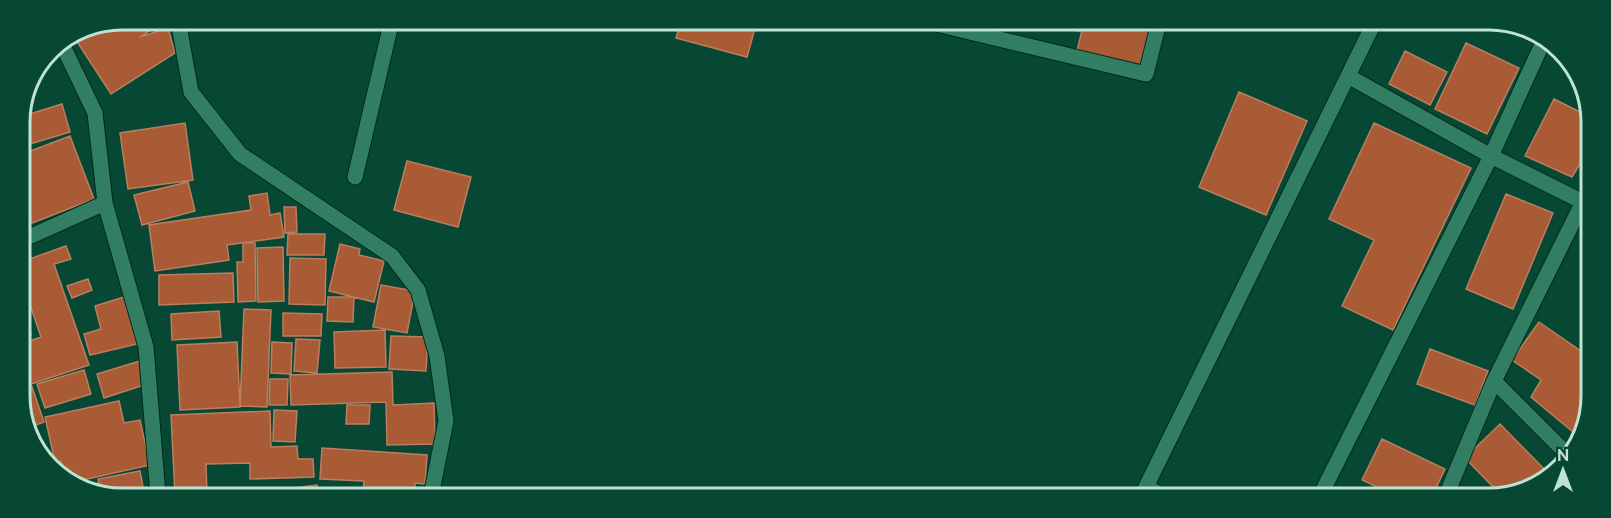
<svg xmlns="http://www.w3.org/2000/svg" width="1611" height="518" font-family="Raleway,sans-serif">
  <rect width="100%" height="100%" fill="#074834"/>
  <path fill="#a85b34" stroke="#bb7e60" stroke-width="1.5" d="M122 20H160L152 22 154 28 140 37 168 28 175 53 111 94 72 34 83 27Z
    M681 21H757L747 57 676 38Z
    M1032 22H1080L1079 31Z
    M1084 22H1151L1140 66 1077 51Z
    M1466 43 1519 68 1487 134 1435 109Z
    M1405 51 1447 72 1430 105 1389 84Z
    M1239 92 1307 121 1266 215 1199 187Z
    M1554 99 1590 117 1589 149 1572 177 1525 156Z
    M62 104 70 132 20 147V117Z
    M185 123 193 180 128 189 120 133Z
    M1374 123 1471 168 1393 330 1342 306 1374 240 1329 219Z
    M70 136 94 199 24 226 20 221V208L24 207 20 197V155Z
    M407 161 471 177 458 227 394 210Z
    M188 182 195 211 142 225 134 195Z
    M267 193 270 215 280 213 284 237 227 245 229 260 155 271 149 225 251 210 249 196Z
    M1506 194 1553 213 1513 309 1466 289Z
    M284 207H296L297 232 285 233Z
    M288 234H325L324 255H287Z
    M243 243H255L256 301 238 302 237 262H243Z
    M340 244 360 249 359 255 384 261 374 302 329 291Z
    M66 246 71 259 54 264 89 365 31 384 44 422 27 428 21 416V344L41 337 21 278V262Z
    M283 247 284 301 258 302 257 248Z
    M290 258 326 259 325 305 289 304Z
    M233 273 234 302 159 305V275Z
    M88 279 92 290 72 298 67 286Z
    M381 285 415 291 407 333 373 327Z
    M124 297 137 344 90 355 84 334 101 329 95 306Z
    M328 297H354L353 322 327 321Z
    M21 308 31 335 21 339Z
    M244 309 271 310 267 407 240 406Z
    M219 311 221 337 172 340 171 314Z
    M283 313 322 314 321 336H283Z
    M1539 322 1588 356V423L1579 437 1531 397 1541 380 1512 360Z
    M385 330 386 367 335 368 334 332Z
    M391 336 428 337 426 371 389 369Z
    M296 339 320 340 317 373 294 371Z
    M237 342 240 407 180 410 177 345Z
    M272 342 292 343 291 374 271 373Z
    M1430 349 1488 371 1475 405 1417 384Z
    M140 361 147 384 104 398 97 374Z
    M84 370 91 394 45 408 37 384Z
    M392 372 393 405 434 403 435 444 387 445 386 402 291 405 290 375Z
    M270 379H288L287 405H269Z
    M119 401 124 423 140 420 150 465 74 482 64 476 61 461 55 462 45 417Z
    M347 405H370L369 424H346Z
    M274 410 297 411 295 442 273 441Z
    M270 411 271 447 297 446 298 459H313L314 477 250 479V463L206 464 207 495H175L171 415Z
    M1500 424 1552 477 1502 496 1465 458Z
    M1382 439 1445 469 1431 498H1400L1362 480Z
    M322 448 427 455 425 484 415 483 414 496H363L364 481 320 479Z
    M140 471 143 487 102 495 98 479Z
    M98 483 101 495H95L81 486Z
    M317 485 319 495H295L294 488Z"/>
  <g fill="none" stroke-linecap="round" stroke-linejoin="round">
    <g stroke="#002b1e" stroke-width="17">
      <path id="minor" d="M178 20 191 92 240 154 392 256 418 290 437 356 446 421 431 496
        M928 22 1146 74 1159 22
        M61 42 95 113 105 203 146 347 158 495
        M1348 76 1491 156 1583 202 1494 381 1567 454
        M355 177 392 20
        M20 241 105 203
        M1146 487 1167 498
        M1141 497 1374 23
        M1319 498 1491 156 1544 40
        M1445 498 1494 381"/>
    </g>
    <use href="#minor" stroke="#317e63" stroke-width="15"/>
  </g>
  <path d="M0 0H1611V518H0ZM122 30H1489A92 92 0 0 1 1581 122V396A92 92 0 0 1 1489 488H122A92 92 0 0 1 30 396V122A92 92 0 0 1 122 30Z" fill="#074834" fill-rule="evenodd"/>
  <path fill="none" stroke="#bfe3d3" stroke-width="3" d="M122 30H1489A92 92 0 0 1 1581 122V396A92 92 0 0 1 1489 488H122A92 92 0 0 1 30 396V122A92 92 0 0 1 122 30Z"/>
  <g transform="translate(1563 470)" stroke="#074834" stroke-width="4.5" paint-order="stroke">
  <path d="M0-4.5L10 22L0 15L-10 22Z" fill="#bfe3d3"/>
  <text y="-9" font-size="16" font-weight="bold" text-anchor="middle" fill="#bfe3d3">N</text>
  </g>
</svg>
